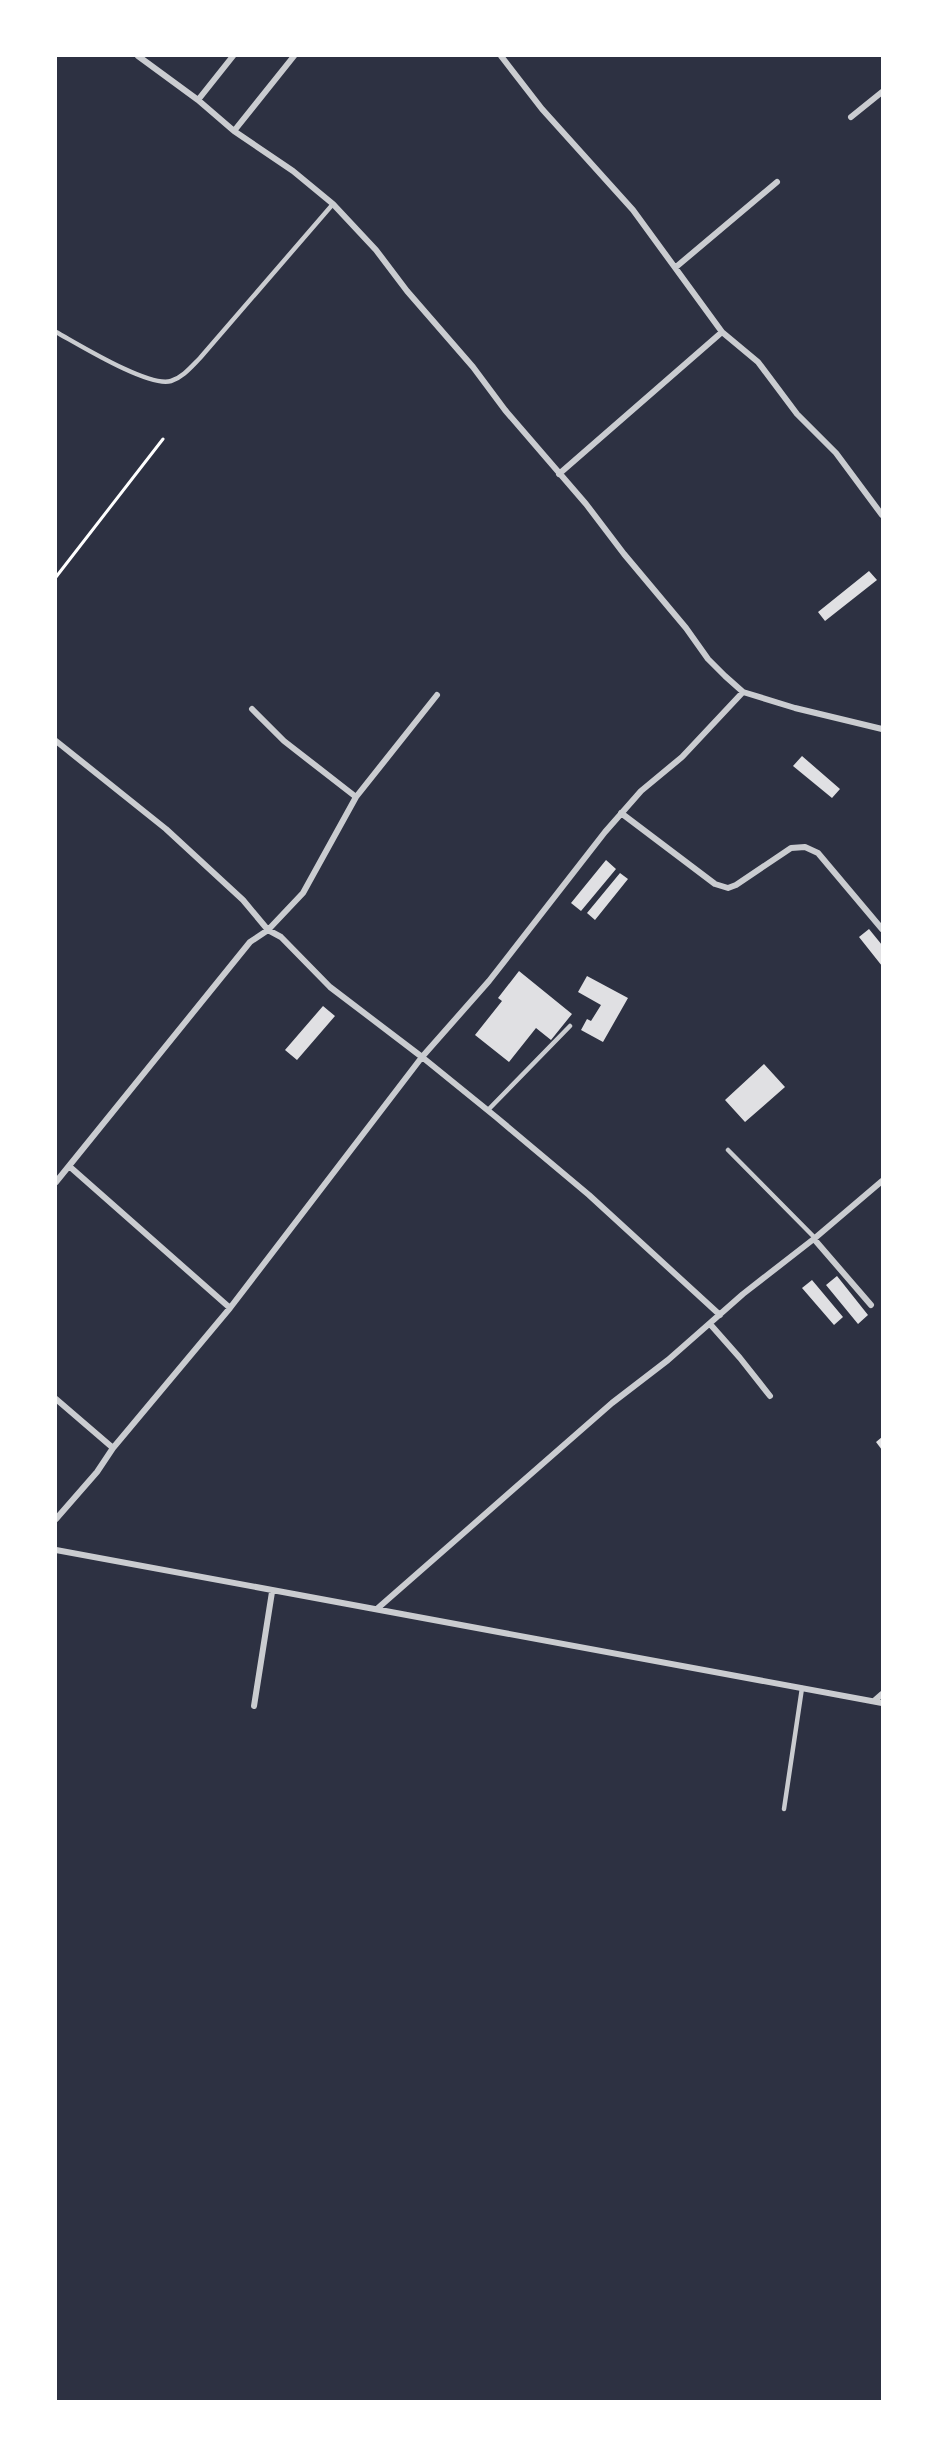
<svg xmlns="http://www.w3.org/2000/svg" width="938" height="2457" font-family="Inter,sans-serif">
  <rect width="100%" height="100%" fill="#2d3142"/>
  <path fill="#e0e0e3" d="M869 571 877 580 825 621 818 612Z
    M802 756 840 789 832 798 793 766Z
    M606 860 616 869 581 911 571 903Z
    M620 873 628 879 595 920 587 913Z
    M869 929 882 945V966L859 937Z
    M519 971 572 1014 551 1040 536 1028 509 1062 475 1035 502 1001 498 998Z
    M587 976 628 998 603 1042 581 1030 587 1019 591 1021 601 1005 578 992Z
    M323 1006 335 1016 297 1060 285 1050Z
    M764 1064 785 1087 745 1122 725 1100Z
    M837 1276 868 1315 858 1324 826 1285Z
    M812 1280 843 1317 834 1325 802 1288Z
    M882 1437V1450L876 1442Z"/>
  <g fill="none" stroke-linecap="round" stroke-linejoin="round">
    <path stroke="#fff" stroke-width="3" d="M56 577 163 439"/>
    <path stroke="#caccd0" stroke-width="4.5" d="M56 332C78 344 149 388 171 381 183 377 191 367 200 358L333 204
      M488 1110 570 1026
      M728 1150 815 1238
      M784 1809 802 1688"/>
    <path stroke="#caccd0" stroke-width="6" d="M138 56 198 100 234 131 293 171 333 204 376 250 407 291 473 367 505 410 586 504 624 554 686 628 708 659 725 676 743 692 795 708 882 729
      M501 56 542 109 633 210 722 332 758 362 797 414 836 453 882 515
      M198 100 233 56
      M851 117 882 92
      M234 131 294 56
      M676 267 777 182
      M559 474 722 332
      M252 709 284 741 356 797
      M56 741 166 829 243 900 268 930 281 937 330 987 422 1057 496 1117 589 1195 720 1315
      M621 813 715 884 728 888 736 885 791 848 805 847 818 853 882 929
      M69 1166 230 1308
      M56 1182 250 942 268 930 303 893 356 797 437 695
      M814 1239 871 1305
      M710 1324 740 1358 770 1396
      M56 1399 113 1448 97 1472 56 1519
      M113 1448 230 1308 422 1057 489 981 605 832 641 791 682 757 743 692
      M56 1550 882 1703
      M378 1608 612 1403 668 1360 743 1294 815 1238 882 1181
      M874 1701 882 1694
      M254 1706 272 1592"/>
  </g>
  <rect width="938" height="2457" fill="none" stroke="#ffffff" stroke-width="114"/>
</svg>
